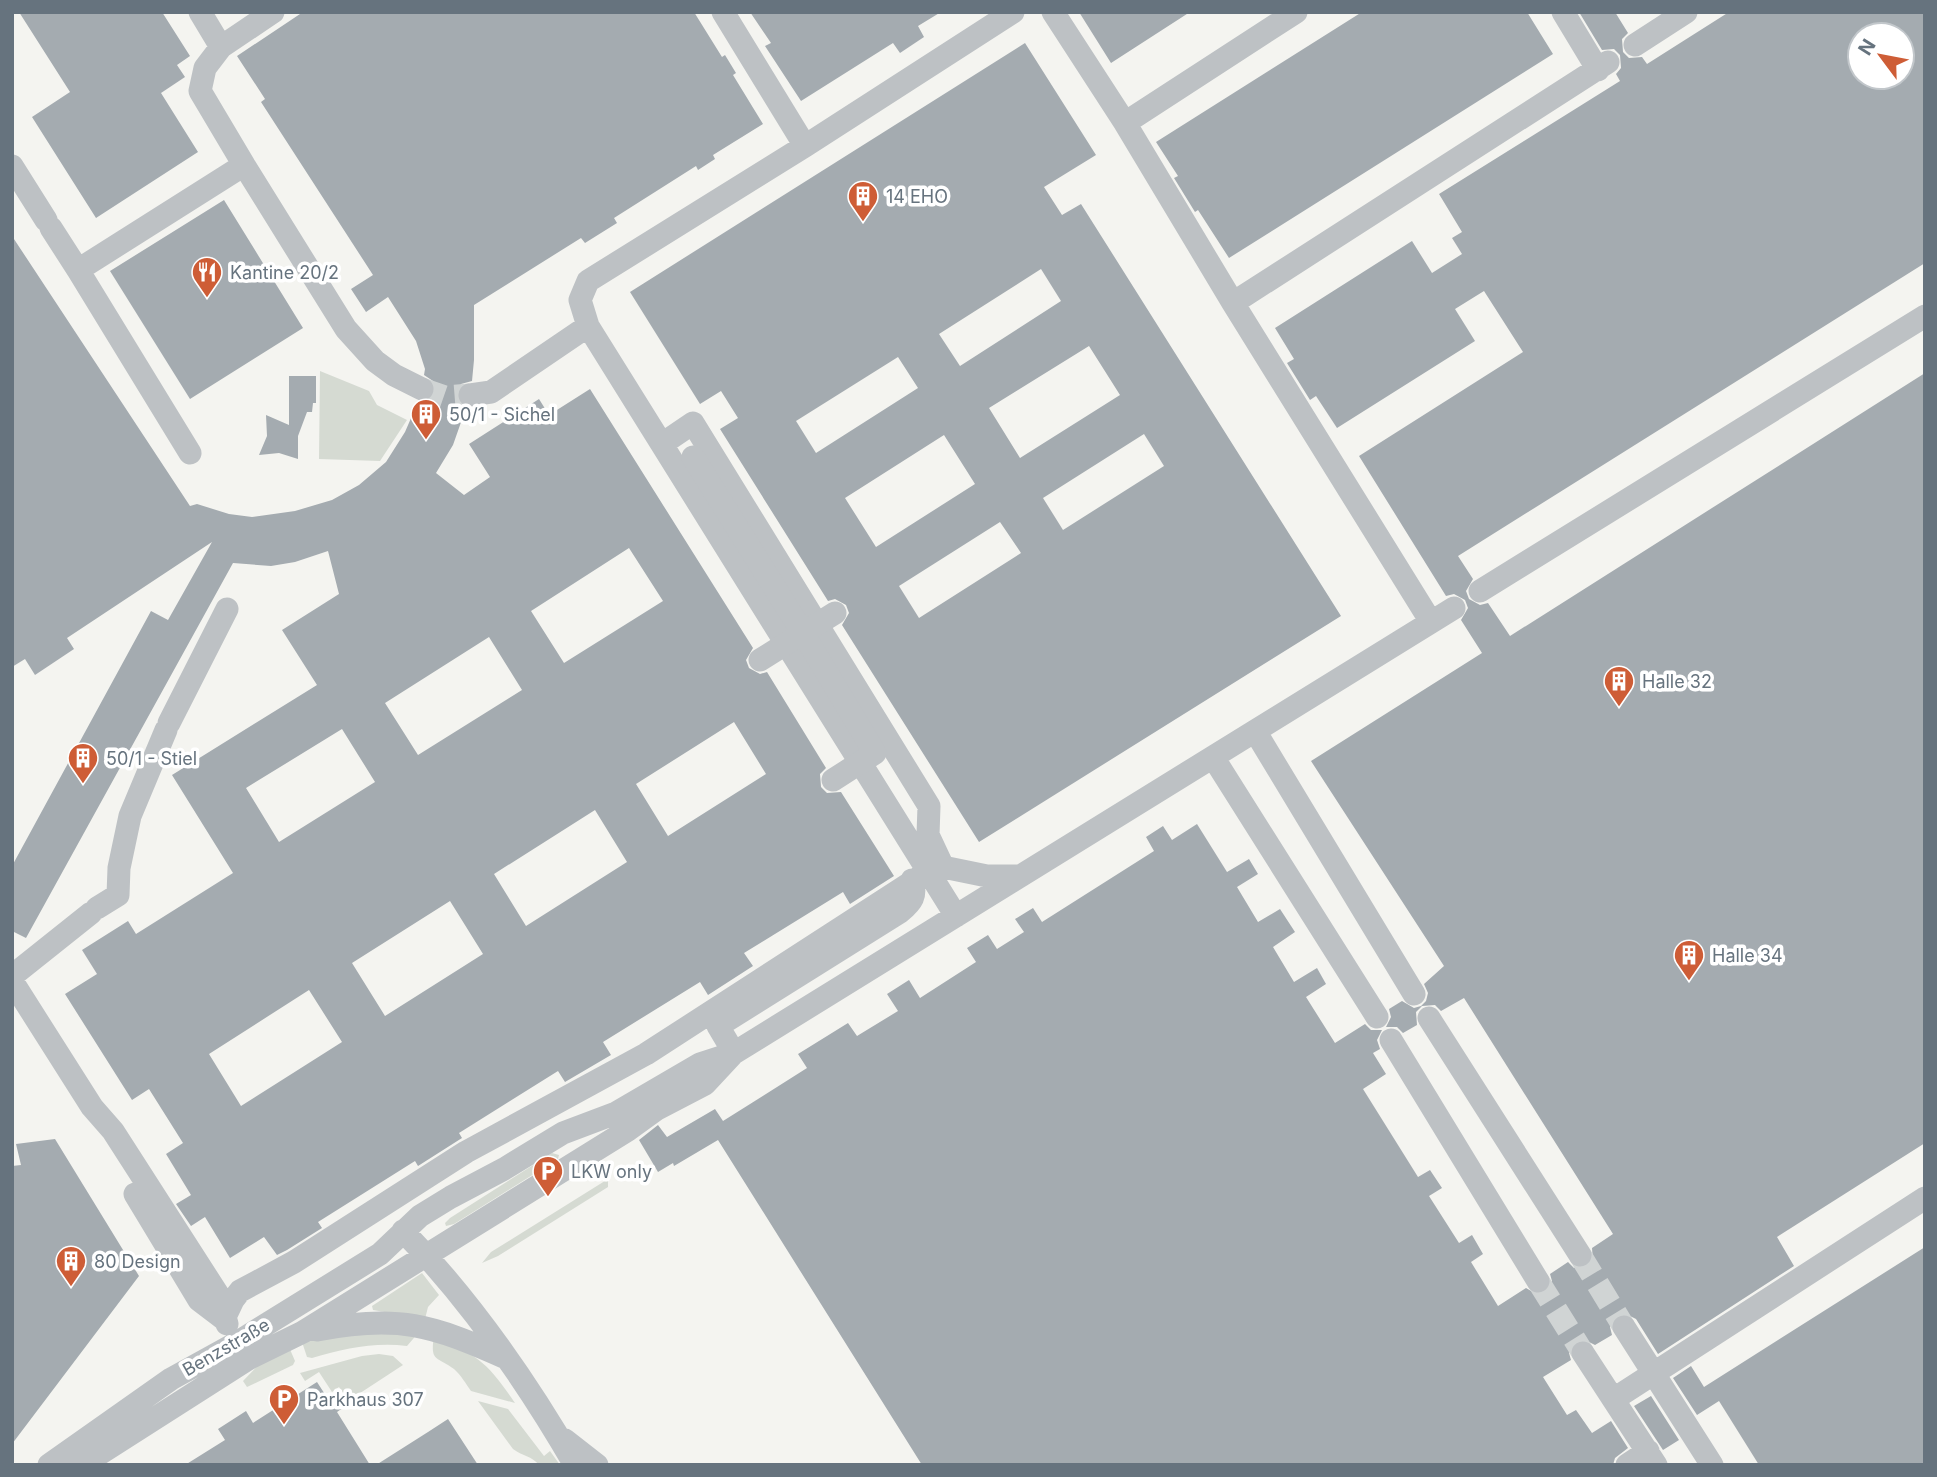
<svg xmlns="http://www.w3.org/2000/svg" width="1937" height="1477" font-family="Inter,sans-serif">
  <rect width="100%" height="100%" fill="#f4f4f0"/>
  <path fill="#d5dad2" d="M320 371 369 391 377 405 407 420 380 461 319 459Z
    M552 1153 559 1155 558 1159 454 1224 446 1226 445 1223 450 1218Z
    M608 1179V1187L498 1256 482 1263 491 1252Z
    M422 1273 439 1295 428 1307 425 1319 373 1310 372 1306Z
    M419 1332 407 1346C373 1342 344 1349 312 1358L307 1357 302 1342 330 1334Z
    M434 1336C479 1356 487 1362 515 1403L471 1391C466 1384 461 1375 454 1369 436 1356 430 1362 434 1336Z
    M289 1347 295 1361 293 1365 247 1387 243 1381 265 1358Z
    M379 1354 393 1356 403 1365 348 1401 339 1387 332 1392 319 1372 305 1381 300 1373 362 1356Z
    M478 1401 508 1409 544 1456 550 1451 560 1465H539C532 1456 522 1456 513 1449Z"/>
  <path fill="#a4abb0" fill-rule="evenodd" d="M19 12H162L190 56 177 65 185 77 161 93 198 152 96 218 32 117 70 92Z
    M303 12H694L722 57 725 55 736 73 733 75 763 124 713 155 715 159 698 170 696 166 614 218 617 223 585 243 581 238 474 305V360L472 381 461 384 456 396 459 404 466 408 453 445 436 473 464 495 490 477 469 444 539 399 549 415 590 389 753 648 746 660 749 668 760 674 767 672 826 768 820 774 821 787 827 793 841 792 894 876 850 904 843 892 744 953 753 966 708 995 700 982 603 1042 611 1055 565 1082 558 1071 459 1133 462 1138 418 1166 415 1161 318 1222 322 1228 287 1250 277 1255 264 1237 230 1258 205 1217 191 1226 176 1204 191 1195 166 1154 183 1143 149 1089 132 1100 65 994 97 974 82 950 128 921 136 934 233 873 172 775 317 685 282 630 339 594 328 551 295 562 271 566 233 563 26 938 12 931V866L151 611 168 620 212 542 67 638 74 649 35 675 25 659 12 667V236L190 506 197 504 229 514 252 517 295 511 332 500 359 485 386 462 405 432 418 402 430 400 435 395 436 387 433 381 424 375 425 369 416 341 388 297 366 312 351 289 373 275 261 102 265 99 237 56ZM629 548 663 601 564 663 531 611ZM489 637 522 690 418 755 385 703ZM734 722 766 774 668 836 636 784ZM342 729 375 782 279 842 246 788ZM595 810 627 862 526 926 494 874ZM450 901 483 954 385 1016 352 963ZM309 990 342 1042 241 1106 209 1054Z
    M750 12H941L918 26 924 37 900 53 893 43 801 101 765 46 771 43Z
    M1079 12H1190L1111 63Z
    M1362 12H1527L1553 54 1229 258 1198 210 1195 212 1174 178 1178 176 1156 142Z
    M1579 12H1615L1628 33 1622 39 1623 52 1629 58 1642 57 1647 64 1729 12H1925V263L1458 556 1473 579 1466 591 1469 599 1480 605 1488 603 1510 636 1925 373V1143L1777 1237 1794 1266 1658 1354 1636 1319 1624 1313 1617 1315 1612 1320 1610 1327 1612 1335 1595 1345 1583 1339 1575 1342 1569 1353 1571 1360 1543 1377 1567 1415 1576 1410 1592 1433 1611 1421 1628 1448 1615 1458 1613 1465H922L718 1140 674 1166 673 1163 658 1172 639 1140 658 1125 667 1137 715 1109 723 1121 807 1068 798 1054 848 1023 857 1036 898 1011 887 994 909 980 920 998 976 962 967 948 988 935 997 949 1024 932 1015 919 1033 908 1042 922 1154 851 1146 837 1163 826 1172 840 1197 824 1227 872 1249 859 1258 874 1237 887 1258 922 1280 909 1295 932 1273 947 1294 982 1317 968 1326 984 1306 997 1335 1043 1365 1024 1371 1030H1382L1377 1040 1380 1049 1373 1053 1386 1074 1363 1089 1418 1177 1430 1170 1442 1188 1429 1196 1459 1243 1472 1235 1483 1254 1471 1262 1498 1306 1526 1288 1538 1295 1546 1293 1552 1281 1550 1274 1568 1262 1574 1268 1587 1267 1593 1261 1592 1248 1613 1234 1464 998 1441 1011 1435 1005 1422 1006 1416 1012 1417 1025 1403 1033 1397 1027H1386L1391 1017 1389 1009 1402 1001 1414 1008 1421 1006 1426 1001 1428 993 1424 984 1444 966 1311 761 1482 653 1461 620 1468 608 1465 600 1454 594 1446 596 1359 456 1523 352 1484 291 1455 309 1475 341 1337 428 1316 396 1310 400 1287 363 1294 359 1275 328 1412 241 1432 273 1462 254 1452 238 1462 232 1439 194 1620 81 1616 74 1621 68 1620 55 1614 49 1602 50ZM1860 35H1902V77H1860Z
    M1025 43 1096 155 1044 187 1062 215 1081 204 1341 616 979 842 842 625 849 613 846 605 835 599 828 601 720 429 738 418 721 391 700 404 630 292ZM1041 269 1061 301 960 366 939 334ZM1089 346 1120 395 1020 458 989 408ZM898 357 918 388 816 453 796 421ZM1144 434 1164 466 1063 530 1043 498ZM944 435 975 484 876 547 845 498ZM1000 522 1021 553 919 618 899 586Z
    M224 200 303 328 190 399 110 271Z
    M289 376H316V403H313L312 412H307L298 436V459L279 453 259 455 267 436 266 415 289 425Z
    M55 1139 139 1276 12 1444V1166L21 1165 16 1144Z
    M1925 1247V1465H1759L1719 1401 1697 1415 1673 1378 1691 1366 1704 1387Z
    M317 1382 328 1399 339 1392 347 1405 337 1412 370 1465H185L225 1440 218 1429 246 1411 253 1423Z
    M1651 1396 1679 1440 1663 1450 1634 1406Z
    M448 1419 478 1465H376L428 1432Z"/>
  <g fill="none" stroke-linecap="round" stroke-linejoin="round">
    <path stroke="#d0d4d4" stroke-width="23" stroke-dasharray="23 11" stroke-linecap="butt" d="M422 389 445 397 470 395
      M1580 1255 1624 1327
      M1538 1281 1583 1353"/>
    <path stroke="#bdc1c4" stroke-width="23" d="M200 12 221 47
      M723 12 805 146
      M1053 12 1125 123 1233 303 1431 622
      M1563 12 1598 70
      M1635 45 1686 12
      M1125 123 1296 12
      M244 165 346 329 375 361 394 375 422 389
      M12 166 46 220
      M51 228 78 270 244 165 200 91 205 68 221 47 273 12
      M78 270 190 453
      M1233 303 1608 62
      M470 395 491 392 588 326
      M662 444 693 423 929 806 928 835 943 867
      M1480 591 1925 316
      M169 723 227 609
      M1255 731 1414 994
      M1213 757 1377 1017
      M97 908 118 895 119 868 130 816 166 730
      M956 916 588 326 580 300 588 281 805 146 1013 12
      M12 976 91 913
      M12 981 92 1107 113 1131 219 1296 227 1324
      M1429 1018 1580 1255
      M1391 1040 1538 1281
      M734 1053 718 1026 900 912C912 902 917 896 912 880
      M135 1194 199 1300 224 1319
      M403 1231C470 1300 527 1382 575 1465
      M224 1319 233 1300 240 1291 294 1262 466 1152 646 1054 929 871 943 867 987 876H1019
      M1624 1327 1712 1465
      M317 1330C398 1314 432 1325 506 1358
      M1583 1353 1656 1465
      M1614 1399 1925 1198
      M565 1440 597 1465
      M49 1465 171 1379 238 1342 380 1254 420 1216 451 1197 504 1169 563 1133 616 1113 700 1064 734 1053 1454 608
      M82 1465 248 1359 303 1332 628 1130 657 1109 705 1084 732 1055
      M1627 1465 1648 1451"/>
    <path stroke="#bdc1c4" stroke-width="23" d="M693 457 803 633 760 660
      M833 780 875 753 803 633 835 613"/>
  </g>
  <defs>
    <g id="building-pin" transform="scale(1.575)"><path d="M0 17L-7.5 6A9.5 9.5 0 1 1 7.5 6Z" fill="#ce5d36" stroke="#fff"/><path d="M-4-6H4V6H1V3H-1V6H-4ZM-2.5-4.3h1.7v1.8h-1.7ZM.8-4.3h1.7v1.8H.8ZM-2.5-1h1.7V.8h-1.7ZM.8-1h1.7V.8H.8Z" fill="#fff"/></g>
    <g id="restaurant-pin" transform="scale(1.575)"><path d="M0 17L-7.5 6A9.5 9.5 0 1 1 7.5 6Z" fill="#ce5d36" stroke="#fff"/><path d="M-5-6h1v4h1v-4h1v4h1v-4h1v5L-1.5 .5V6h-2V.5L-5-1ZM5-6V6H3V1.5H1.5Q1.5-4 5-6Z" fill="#fff"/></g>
    <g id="parking-pin" transform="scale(1.575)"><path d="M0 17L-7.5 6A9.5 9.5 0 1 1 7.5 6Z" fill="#ce5d36" stroke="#fff"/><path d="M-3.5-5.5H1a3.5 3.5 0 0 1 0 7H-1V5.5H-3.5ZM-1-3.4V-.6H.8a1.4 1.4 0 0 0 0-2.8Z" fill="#fff"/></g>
  </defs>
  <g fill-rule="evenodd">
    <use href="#building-pin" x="863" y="196"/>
    <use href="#restaurant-pin" x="207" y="272"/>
    <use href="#building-pin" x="426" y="414"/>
    <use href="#building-pin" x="1619" y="681"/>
    <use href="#building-pin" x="83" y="758"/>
    <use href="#building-pin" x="1689" y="955"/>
    <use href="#parking-pin" x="548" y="1171"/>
    <use href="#building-pin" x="71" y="1261"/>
    <use href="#parking-pin" x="284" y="1399"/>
  </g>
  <g text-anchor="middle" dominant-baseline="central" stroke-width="7" stroke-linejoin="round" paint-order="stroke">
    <g font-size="18" fill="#66737e" stroke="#fff" text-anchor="start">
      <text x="886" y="196">14 EHO</text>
      <text x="230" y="272">Kantine 20/2</text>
      <text x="449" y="414">50/1 - Sichel</text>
      <text x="1642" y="681">Halle 32</text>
      <text x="106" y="758">50/1 - Stiel</text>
      <text x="1712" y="955">Halle 34</text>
      <text x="571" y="1171">LKW only</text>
      <text x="94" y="1261">80 Design</text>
      <text x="307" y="1399">Parkhaus 307</text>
    </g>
    <g font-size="18" fill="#66737e" stroke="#fff">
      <text transform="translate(226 1347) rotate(-30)">Benzstraße</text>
    </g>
  </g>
  <rect width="1937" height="1477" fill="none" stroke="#66737e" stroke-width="28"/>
  <g transform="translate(1881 56) rotate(302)"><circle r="33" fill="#ffffff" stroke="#c2c7cb" stroke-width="2"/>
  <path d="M0-5L12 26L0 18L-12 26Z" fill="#ce5d36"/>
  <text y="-10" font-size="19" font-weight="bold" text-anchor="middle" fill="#66737e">N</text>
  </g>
</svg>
